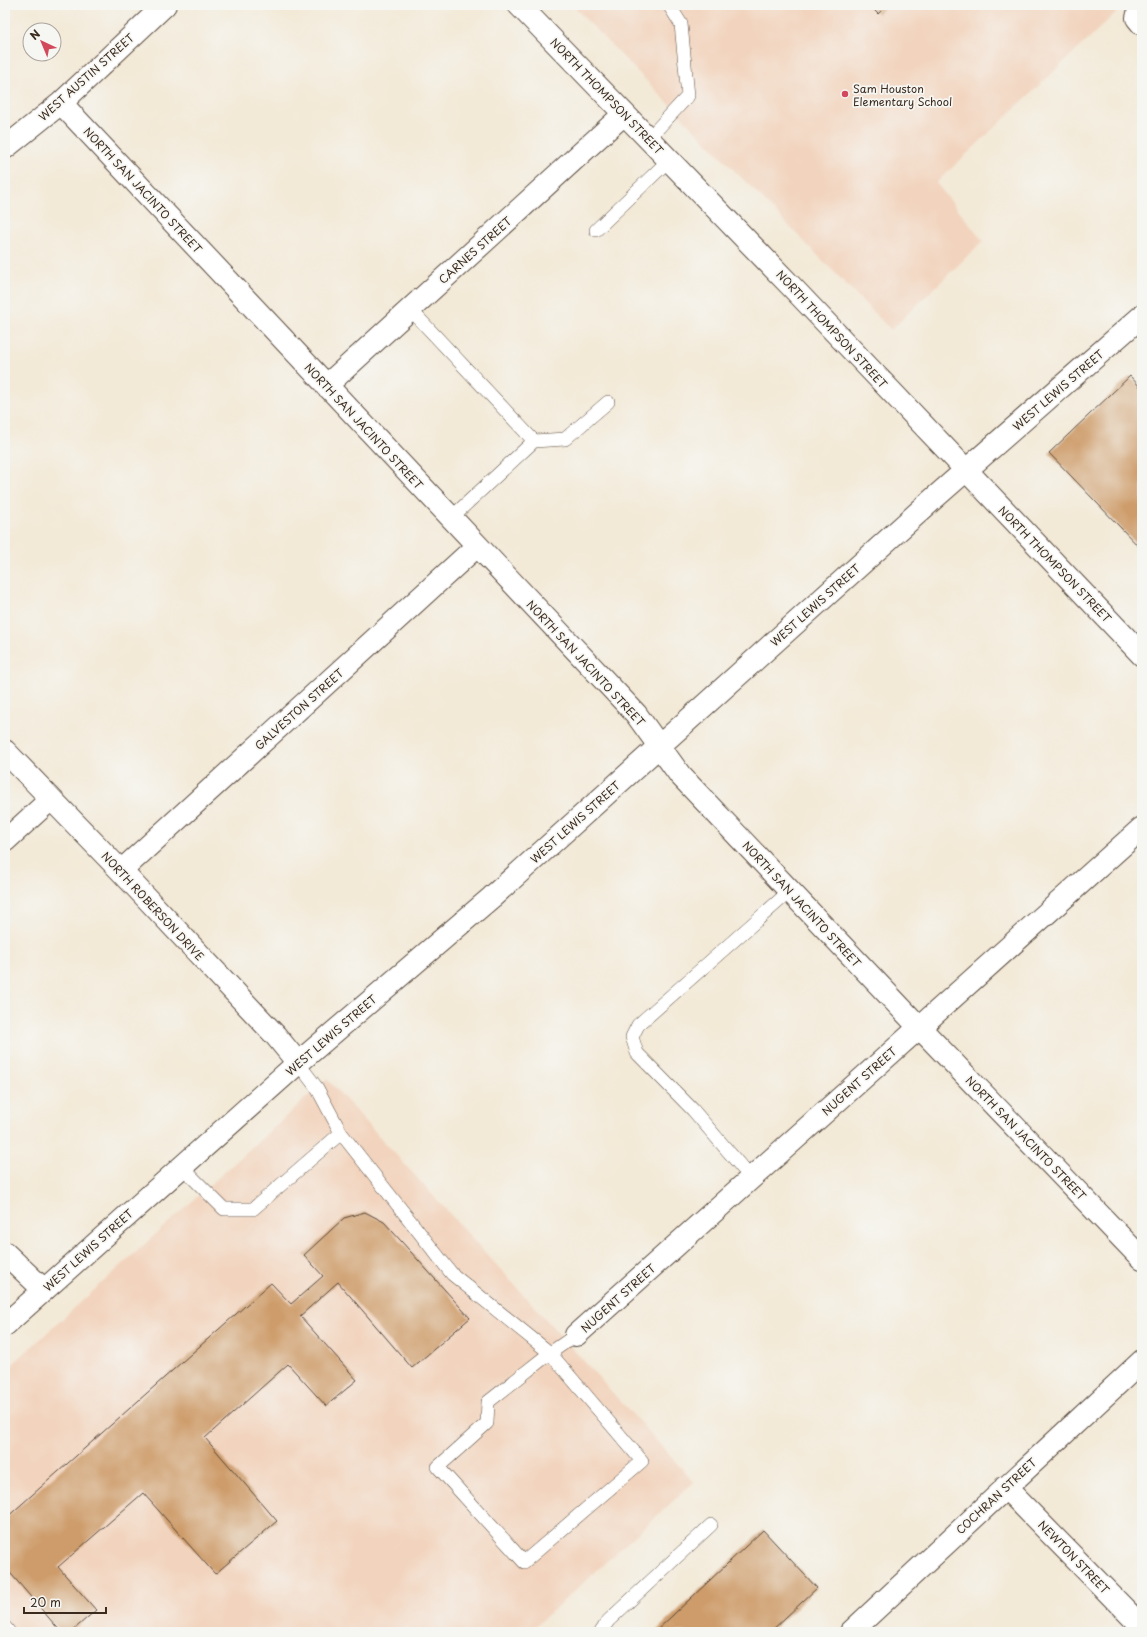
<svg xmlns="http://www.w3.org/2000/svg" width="1147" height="1637" font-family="'Playpen Sans',sans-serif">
  <rect width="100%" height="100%" fill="#f6f6f2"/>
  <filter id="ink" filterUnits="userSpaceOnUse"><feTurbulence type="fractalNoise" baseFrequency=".025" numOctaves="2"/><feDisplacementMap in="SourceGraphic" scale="8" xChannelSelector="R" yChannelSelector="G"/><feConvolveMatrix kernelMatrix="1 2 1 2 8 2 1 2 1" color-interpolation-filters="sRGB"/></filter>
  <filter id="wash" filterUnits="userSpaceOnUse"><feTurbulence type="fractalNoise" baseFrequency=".012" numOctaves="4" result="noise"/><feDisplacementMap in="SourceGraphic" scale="16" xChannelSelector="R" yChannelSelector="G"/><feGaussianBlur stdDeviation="0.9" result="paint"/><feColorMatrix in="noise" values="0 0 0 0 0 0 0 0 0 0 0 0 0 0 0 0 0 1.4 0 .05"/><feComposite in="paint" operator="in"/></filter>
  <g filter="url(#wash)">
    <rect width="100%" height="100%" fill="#f3e9d7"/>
    <path fill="#f2d4be" d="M572 5H1124L936 183 983 241 891 330Z
      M327 1079 694 1482 529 1632H5V1371Z"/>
    <g id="blocks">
      <path fill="#ce9c6a" d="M869 5H887L878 14Z
        M1130 376 1142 389V550L1049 453Z
        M365 1212 384 1222 470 1318 412 1368 338 1282 300 1316 357 1380 326 1406 288 1364 205 1438 277 1521 215 1574 143 1493 58 1567 96 1610 71 1632H61L5 1567V1519L271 1283 291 1304 323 1276 304 1255 344 1218Z
        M763 1530 817 1588 770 1632H655Z"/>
    </g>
  </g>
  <g filter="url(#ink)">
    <use href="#blocks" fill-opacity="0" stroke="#57473a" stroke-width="1"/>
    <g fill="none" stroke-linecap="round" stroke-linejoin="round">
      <g stroke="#57473a" stroke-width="14">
        <path id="service" d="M648 139 688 96 681 24 669 5
          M596 230 669 160
          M410 309 534 441 451 518
          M534 441 565 439 608 402
          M298 1063 317 1088 341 1133 452 1274 550 1353 642 1461 524 1562 438 1467 487 1423 488 1402 550 1353 576 1335
          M181 1166 224 1209H253L341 1133
          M751 1178 693 1110 637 1053 632 1037 638 1025 790 891
          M5 1627 9 1632
          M601 1632 608 1621 711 1525"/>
      </g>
      <g stroke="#57473a" stroke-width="24">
        <path id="minor" d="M519 5 791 286 1142 655
          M1140 5 1137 18 1142 24
          M61 103 636 714 680 775 919 1027 1142 1259
          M5 148 61 103 165 5
          M326 386 624 114
          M5 751 121 871 276 1036 298 1063
          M5 841 51 799
          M121 871 477 546
          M5 1253 44 1290
          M576 1335 1142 828
          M1005 1487 1142 1627
          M851 1632 1142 1361"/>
      </g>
      <g stroke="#57473a" stroke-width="24">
        <path id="tertiary" d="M5 1325 298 1063 492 897 932 500 1142 316"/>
      </g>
      <use href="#service" stroke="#fff" stroke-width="13"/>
      <use href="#minor" stroke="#fff" stroke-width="22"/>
      <use href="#tertiary" stroke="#fff" stroke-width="22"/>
    </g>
  </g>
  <circle fill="#d1495b" stroke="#f6f6f2" stroke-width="1.5" cx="845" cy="94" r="4"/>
  <g text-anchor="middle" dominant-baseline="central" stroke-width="3.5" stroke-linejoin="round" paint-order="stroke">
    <g font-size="11" fill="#3b2a1e" stroke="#f6f6f2">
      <text transform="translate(86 77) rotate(-42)">WEST AUSTIN STREET</text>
      <text transform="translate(607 96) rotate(46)">NORTH THOMPSON STREET</text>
      <text transform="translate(143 190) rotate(47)">NORTH SAN JACINTO STREET</text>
      <text transform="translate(475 250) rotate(-42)">CARNES STREET</text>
      <text transform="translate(832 329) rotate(47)">NORTH THOMPSON STREET</text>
      <text transform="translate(1058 390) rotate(-41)">WEST LEWIS STREET</text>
      <text transform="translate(364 426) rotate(47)">NORTH SAN JACINTO STREET</text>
      <text transform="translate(1055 564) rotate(46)">NORTH THOMPSON STREET</text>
      <text transform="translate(815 605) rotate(-42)">WEST LEWIS STREET</text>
      <text transform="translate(586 663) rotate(47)">NORTH SAN JACINTO STREET</text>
      <text transform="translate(299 709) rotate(-42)">GALVESTON STREET</text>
      <text transform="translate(575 822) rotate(-42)">WEST LEWIS STREET</text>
      <text transform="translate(802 904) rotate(47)">NORTH SAN JACINTO STREET</text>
      <text transform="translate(153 906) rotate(47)">NORTH ROBERSON DRIVE</text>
      <text transform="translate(331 1035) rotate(-41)">WEST LEWIS STREET</text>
      <text transform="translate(859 1081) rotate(-42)">NUGENT STREET</text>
      <text transform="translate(1026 1138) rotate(46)">NORTH SAN JACINTO STREET</text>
      <text transform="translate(88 1250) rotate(-42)">WEST LEWIS STREET</text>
      <text transform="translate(618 1298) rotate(-42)">NUGENT STREET</text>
      <text transform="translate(996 1496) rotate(-43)">COCHRAN STREET</text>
      <text transform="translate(1074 1557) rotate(46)">NEWTON STREET</text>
    </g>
    <g font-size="11" fill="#3b2a1e" stroke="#f6f6f2" text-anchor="start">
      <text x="853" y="88">Sam Houston<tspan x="853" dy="13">Elementary School</tspan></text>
    </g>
  </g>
  <rect width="1147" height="1637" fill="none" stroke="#f6f6f2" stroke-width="20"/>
  <g transform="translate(42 42) rotate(316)"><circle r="19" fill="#f6f6f2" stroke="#aba49d"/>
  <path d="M0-3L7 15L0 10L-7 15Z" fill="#d1495b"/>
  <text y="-6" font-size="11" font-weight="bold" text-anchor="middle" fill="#3b2a1e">N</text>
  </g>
  <path d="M24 1607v6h82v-6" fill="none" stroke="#3b2a1e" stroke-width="2"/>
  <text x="30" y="1607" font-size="12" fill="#3b2a1e" stroke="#f6f6f2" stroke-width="3" paint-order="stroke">20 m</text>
</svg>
